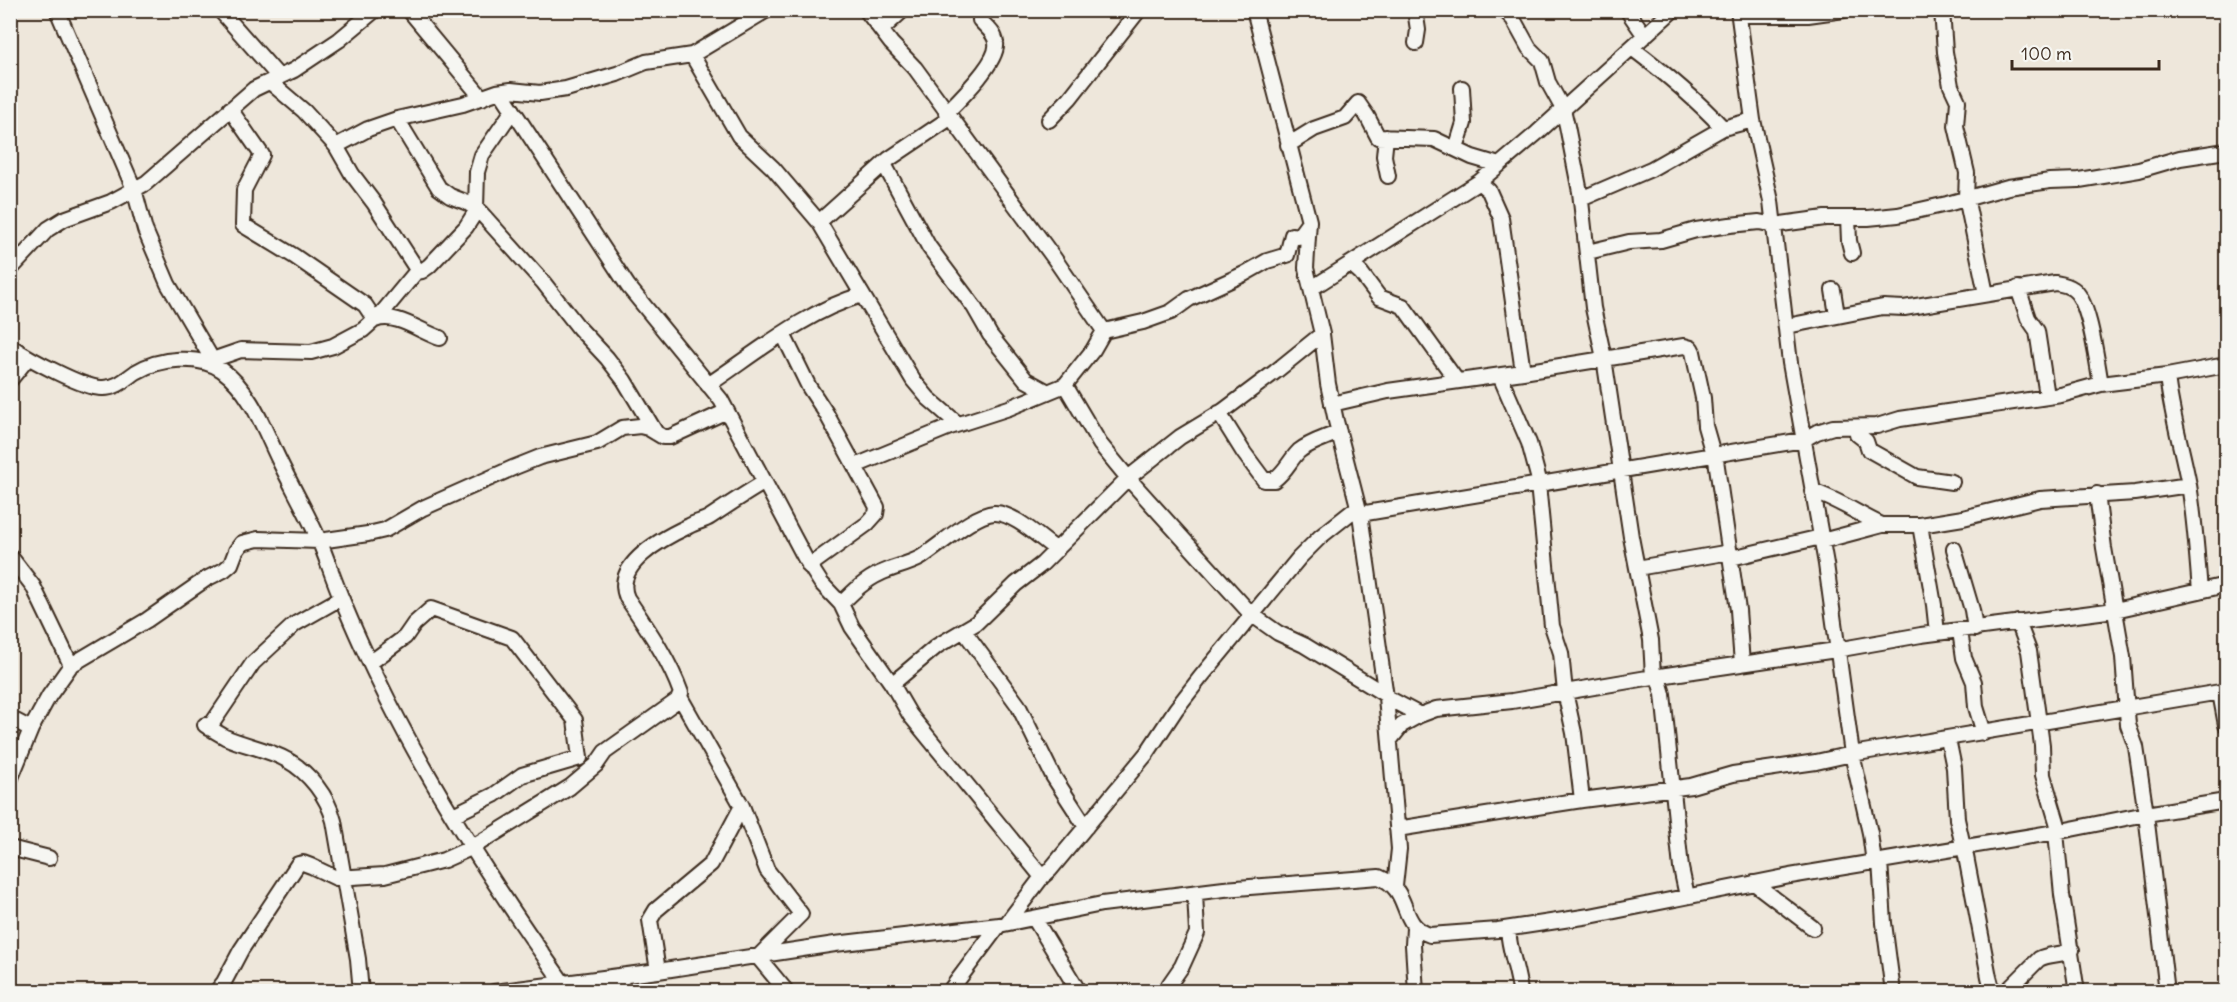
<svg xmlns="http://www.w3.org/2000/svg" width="2237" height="1002" font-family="Delius,sans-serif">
  <rect width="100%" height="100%" fill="#eee7db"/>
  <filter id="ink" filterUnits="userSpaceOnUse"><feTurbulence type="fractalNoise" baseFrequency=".0167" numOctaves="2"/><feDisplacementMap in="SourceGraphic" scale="12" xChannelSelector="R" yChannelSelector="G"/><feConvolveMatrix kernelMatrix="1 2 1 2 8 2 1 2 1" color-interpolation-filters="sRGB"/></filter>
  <g filter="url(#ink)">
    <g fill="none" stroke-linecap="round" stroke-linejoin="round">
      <g stroke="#3b2a1e" stroke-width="18">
        <path id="minor" d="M57 10 134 189 145 230 168 284 216 366
          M220 10 279 77
          M409 10 482 98
          M1254 10 1309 221 1306 268 1322 334 1328 384 1336 421 1360 514 1386 697 1399 849 1395 886
          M1415 10 1418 30 1416 43
          M1504 10 1513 19 1529 48 1542 61 1548 82 1563 109 1567 126 1580 192 1593 308 1604 358 1631 537 1651 640 1653 677
          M1627 10 1645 36
          M1738 10 1753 120 1771 201 1790 363 1826 564 1852 754 1870 833 1874 863
          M1942 10 1945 52 1951 86 1958 101 1956 126 1967 173 1966 197 1986 294
          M1739 15H1808L1844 10
          M881 30 903 10
          M1632 48C1665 73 1695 98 1723 128
          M692 55 739 136 773 168 819 222 913 380 928 398 958 424
          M501 92 628 286 721 400 805 558 821 583 841 604 852 627 892 684 910 715 1042 877
          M230 109 262 155 244 190 243 225 294 256 365 305 375 320C396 312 419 331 440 338
          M946 113C959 100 999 61 996 43 995 33 987 28 980 20L983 10
          M397 119 439 188 450 196 468 203 481 213 543 282 579 328 607 358 624 380 656 433
          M1049 120 1070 98 1139 10
          M1386 137 1384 156 1388 176
          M1288 145 1314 129 1345 118 1358 103 1367 116 1378 137 1434 139 1472 157 1499 165
          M336 146 368 129 397 119 463 104 497 92 511 90 540 93 566 89 617 74 646 62 692 55 767 10
          M1456 149 1464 123 1462 88
          M884 164 929 247 974 307 990 335 1026 380 1048 392
          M1479 182 1489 191 1501 218 1523 372
          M1581 199 1651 169 1723 128 1753 120
          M1848 218 1849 241 1852 253
          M819 222 889 159 950 118
          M1588 252 1629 242 1661 240 1696 230 1730 225 1759 222 1774 225 1825 218H1868L1898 215 1947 204 2008 187 2050 181 2079 180 2139 170 2180 158 2226 151
          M1351 264 1361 273 1379 297 1403 306 1457 381
          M10 270 48 229 64 219 111 202 146 183 254 89 294 70 339 40 375 10
          M416 272 422 271 429 266 466 227 473 216 476 208 477 172 482 155 513 110
          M1312 288 1479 182 1537 133 1673 10
          M2018 288 2028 318 2037 331 2047 396
          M1833 290 1837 315
          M1787 326 1883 307 1904 308 2055 283C2061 284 2068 285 2073 289 2090 300 2097 364 2101 384
          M1104 331 1143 322 1171 312 1189 299 1244 274 1267 261 1287 255 1292 235 1298 237 1309 222
          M783 334 809 387 826 413 877 507 876 514 867 524 809 566
          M10 346C28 358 84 389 103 388 117 388 126 379 136 372 159 358 199 354 222 370 251 391 264 429 279 460 292 487 307 513 319 540 327 559 333 578 341 597 355 632 371 666 388 700 438 799 499 893 563 983
          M212 360 241 350 311 352 333 346 363 330 382 313 416 272V268L374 203 352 174 336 146 304 111 270 82
          M1500 376 1529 443 1540 484
          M2167 376C2171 413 2182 448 2189 485 2195 520 2197 556 2200 591
          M10 380 28 358
          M708 385C756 353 806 311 862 295
          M1065 385 1100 444 1128 478 1251 614 1278 633 1304 645 1386 695
          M1332 404 1388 391 1523 372 1684 346 1691 348 1693 352 1703 398 1705 426 1713 454
          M1219 413 1244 453 1264 480H1274C1287 470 1289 461 1299 451 1310 442 1326 438 1339 432
          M1857 427V434L1866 441 1869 450 1917 477 1952 482
          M1715 453 1738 610 1742 664
          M855 466 950 427 1009 408 1065 385 1093 350 1104 331 1054 258 915 68 891 43 866 10
          M1538 484 1552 626 1561 653 1565 692 1574 733 1582 800
          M1812 491C1837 499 1858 514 1882 525
          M2097 494 2104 548 2123 657 2128 725 2136 747 2146 814 2167 992
          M1360 514 1803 440 1817 432 1833 427 1877 426 1900 419 2061 395 2101 384 2167 376 2226 365
          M1920 525 1934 605 1937 633
          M1822 541 1882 525H1920L1963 518 2040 499 2135 493 2189 485
          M1954 549 1972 610 1975 629
          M10 556 33 586 71 665 49 696 31 729 10 780
          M1731 558 1821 537
          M1637 568 1730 552
          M841 604C853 592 865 580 881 573 893 567 907 565 920 558 938 547 974 514 994 513 1013 512 1041 539 1057 550
          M2018 622 2029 651 2042 745 2043 775 2060 832
          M964 631 1018 705 1053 776 1086 827
          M1960 631 1964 658 1974 682 1976 707 1984 733
          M370 663 405 637 414 624 431 609 512 638 575 720 580 758 522 775 494 795 453 815
          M71 665 147 620 206 579 224 570 231 564 236 551 242 543 258 539 319 541 368 534 385 530 423 508 515 467 540 457 597 443 622 428 640 426 648 428 663 437H670L727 411
          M1658 677 1663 694 1681 868 1687 896
          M892 684 937 646 976 623 1016 584 1042 564 1128 478 1180 437 1223 411 1275 372 1322 334
          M2222 692 2221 698 2226 725
          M1386 697 1420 715
          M10 718 31 729
          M205 725C211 729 218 733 225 737 245 746 268 749 287 760 309 772 328 797 334 821L358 959 361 992
          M209 728 253 663 295 624 341 598
          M1948 739 1954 768 1957 819 1963 846
          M1390 740 1402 725 1420 715 1436 709 1512 701 1653 677 1836 650 1921 635 2115 610 2226 585
          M742 806 767 870 801 914 758 957 787 992
          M1397 829 1582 800 1691 786 1733 774 1816 762 1852 754 2226 691
          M2056 832 2062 895 2077 992
          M1964 846 1989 977 1993 992
          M10 848 49 858
          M1880 861 1884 923 1893 992
          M1754 883 1813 928
          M1034 918 1079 992
          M1007 923 1042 877 1050 870 1147 753 1176 709 1200 678 1299 558 1320 537 1358 507
          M1414 928 1413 945 1416 992
          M1508 929C1509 951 1518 970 1520 992
          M658 971 650 920 656 910 711 864 742 806 680 697
          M216 992 224 982 241 950 298 864 303 863 311 866 336 878 385 875 444 860 473 847 570 787 596 765 605 752 678 700 681 693C669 659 647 628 627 598 612 565 663 538 689 526 696 522 704 521 710 517 728 505 746 493 765 482
          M494 992 658 971 835 944 999 925 1102 904 1224 889 1379 877C1413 891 1397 925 1430 935L1498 930 1590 916 1790 876 2056 832 2146 814 2226 801
          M609 992 626 975
          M949 992 999 925
          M1164 992 1182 966 1197 933 1195 893
          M2006 992 2039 959C2050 953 2061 956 2072 950"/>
      </g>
      <use href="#minor" stroke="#f6f6f2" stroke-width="14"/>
    </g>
  </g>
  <rect width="2237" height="1002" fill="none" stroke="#f6f6f2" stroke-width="36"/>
  <rect x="18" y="18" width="2201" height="966" fill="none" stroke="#3b2a1e" stroke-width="2" filter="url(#ink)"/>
  <path d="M2012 60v9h147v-9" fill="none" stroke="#3b2a1e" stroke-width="3"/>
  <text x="2021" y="60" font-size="18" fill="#3b2a1e" stroke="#f6f6f2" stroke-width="4.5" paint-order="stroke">100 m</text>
</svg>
